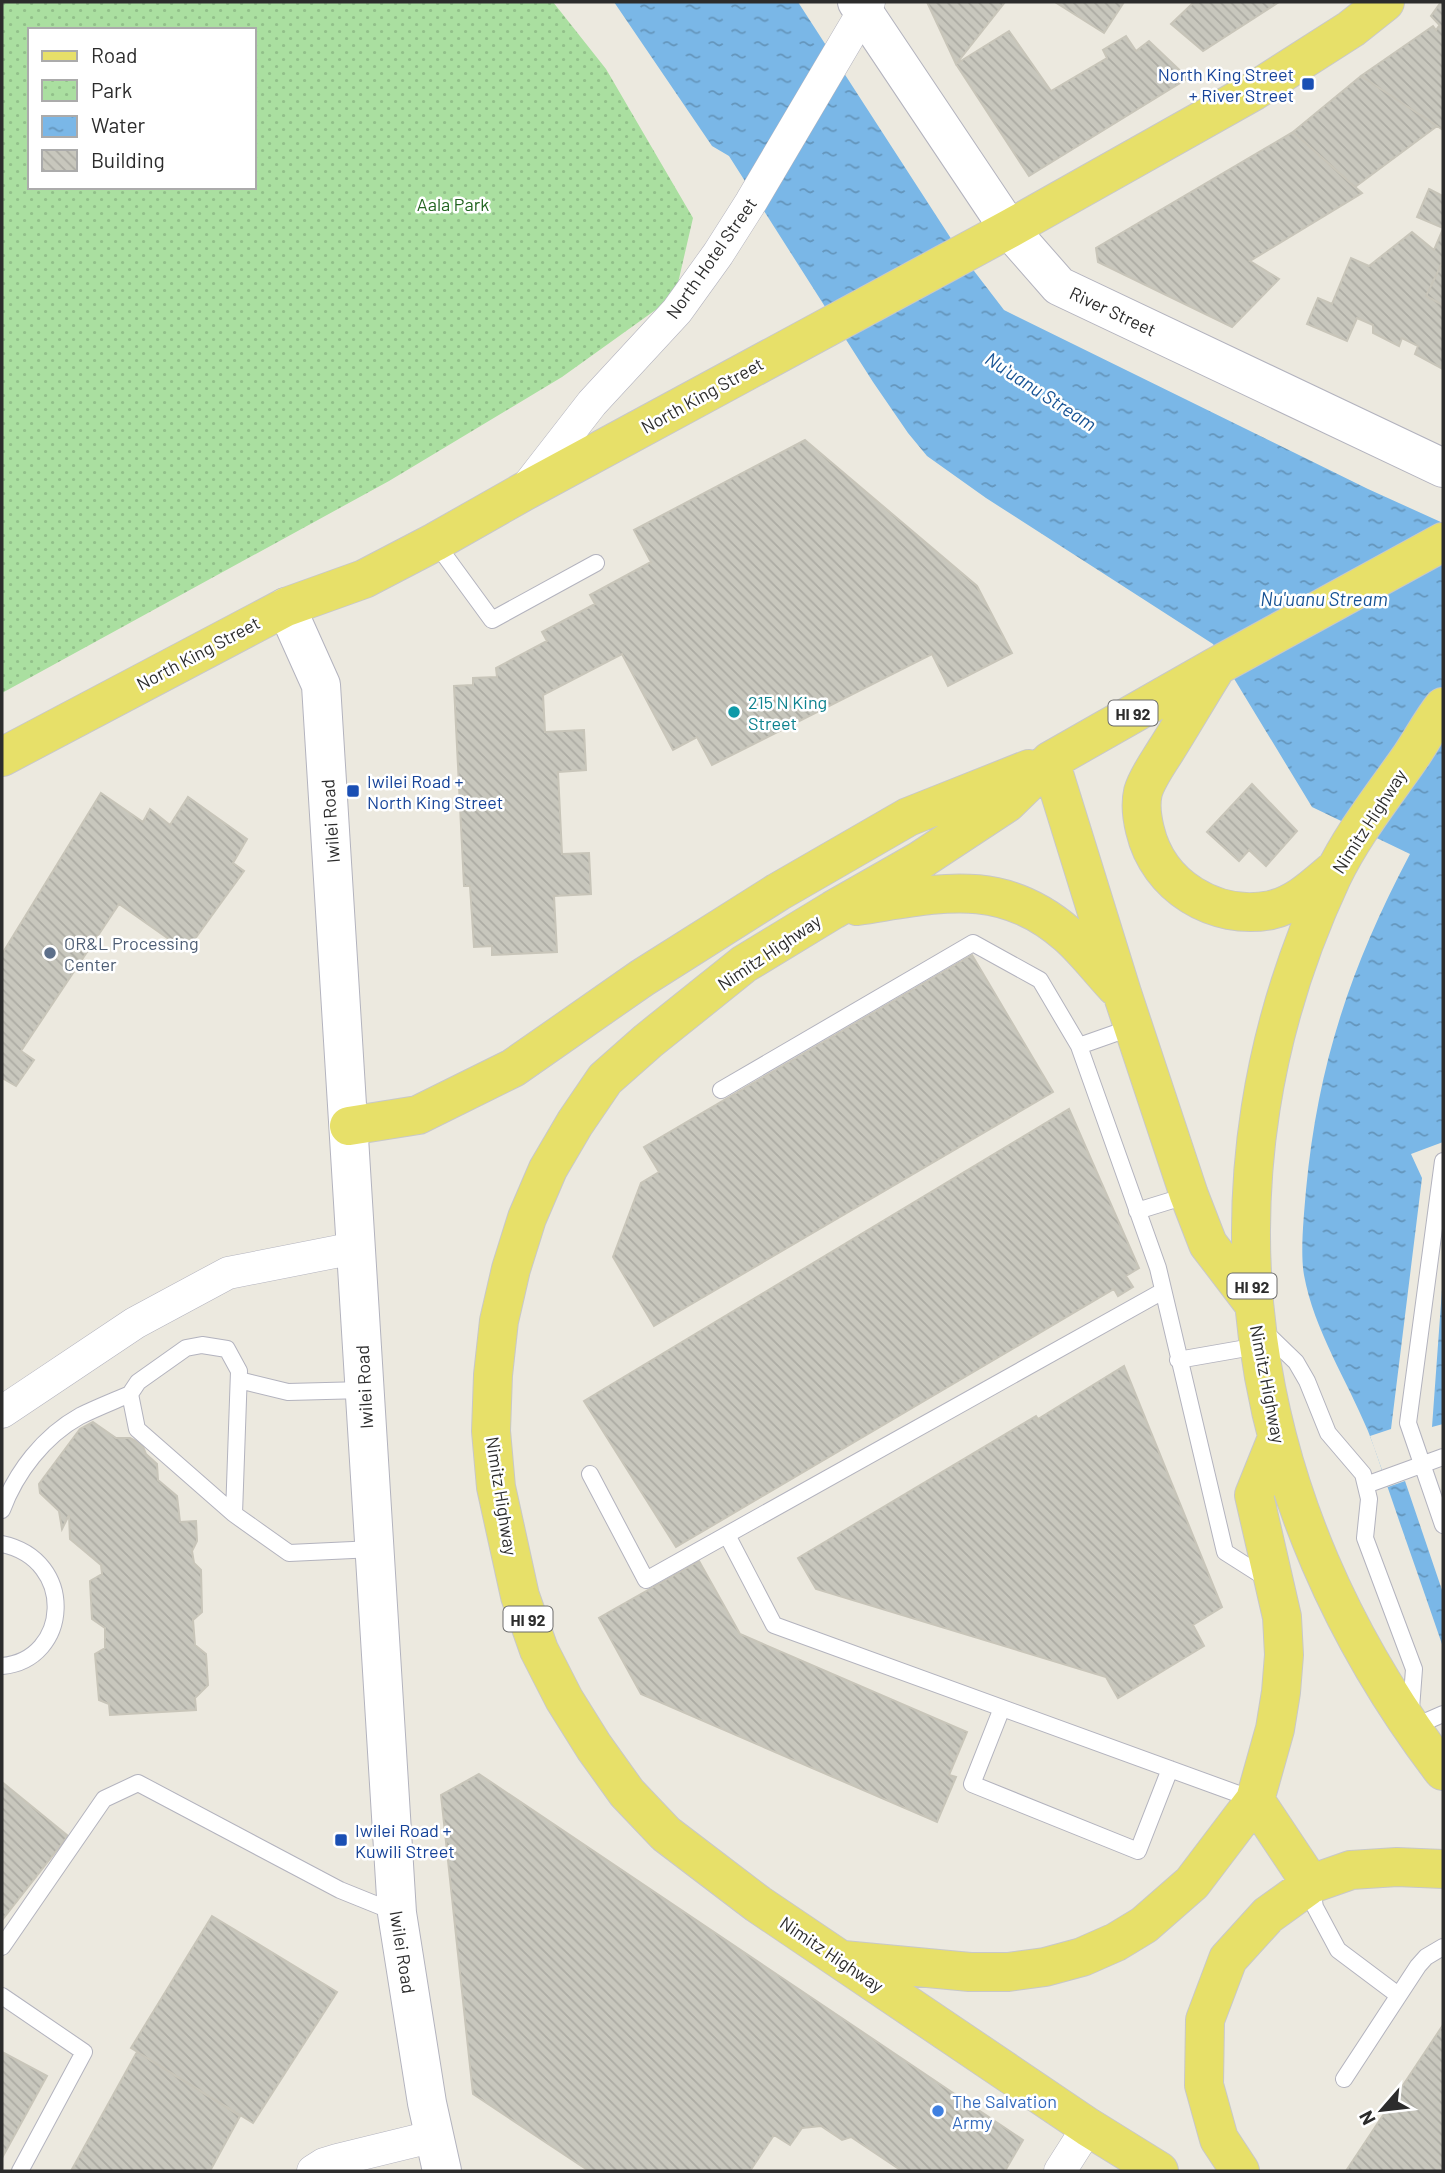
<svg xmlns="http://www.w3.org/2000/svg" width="1445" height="2173" font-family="Barlow,sans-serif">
  <defs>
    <pattern id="park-dots" width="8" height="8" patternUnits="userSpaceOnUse" patternTransform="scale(1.75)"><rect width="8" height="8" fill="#aadfa0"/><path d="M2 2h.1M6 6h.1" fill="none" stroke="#92c08a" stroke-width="1.8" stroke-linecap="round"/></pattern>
    <pattern id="water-ripples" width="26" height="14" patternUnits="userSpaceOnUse" patternTransform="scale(1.75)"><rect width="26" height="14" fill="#7ab7e7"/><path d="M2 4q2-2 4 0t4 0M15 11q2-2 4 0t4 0" fill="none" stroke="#6495bb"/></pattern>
    <pattern id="building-back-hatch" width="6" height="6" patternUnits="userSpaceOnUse" patternTransform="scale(1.75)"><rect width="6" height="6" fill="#c8c7bd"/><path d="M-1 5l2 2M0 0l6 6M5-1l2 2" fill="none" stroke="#acaba3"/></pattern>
  </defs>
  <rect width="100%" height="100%" fill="#ece9df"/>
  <path fill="url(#park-dots)" fill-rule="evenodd" d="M2 2H553L606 69 693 218 675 296 562 377 389 481 2 693ZM30 30H254V187H30Z"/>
  <path fill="url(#water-ripples)" d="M614 2H798L961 254 1004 310 1368 489 1443 523V1647C1426 1597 1408 1547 1391 1497 1383 1475 1377 1453 1368 1431 1347 1380 1314 1330 1304 1275 1300 1252 1304 1214 1306 1190 1318 1063 1351 966 1410 854L1312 807 1213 644 986 498 927 456 908 433 873 382 729 156 712 146Z"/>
  <path fill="#ece9df" d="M1443 1142V1276L1432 1427 1443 1424V1593L1405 1481 1388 1487 1370 1436 1391 1429 1422 1178 1411 1154Z"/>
  <path fill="url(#building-back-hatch)" stroke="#c8c5b9" stroke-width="2" d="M927 2H1005L956 64Z
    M1055 2H1124L1104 33Z
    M1194 2H1279L1203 51 1171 24Z
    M1441 2H1443V29L1431 16Z
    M1433 26 1436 30 1439 26 1443 29V130L1361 76Z
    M1009 31 1051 91 1107 58 1103 50 1126 36 1136 51 1149 41 1188 78 1029 176 956 64Z
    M1361 76 1437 126 1355 187 1293 132Z
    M1293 132 1362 193 1250 261 1279 279 1232 327 1098 262 1096 248Z
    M1429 189 1443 196V228L1417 217Z
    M1443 229V261L1426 296 1443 305V369L1415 354 1418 346 1402 338 1399 346 1373 333V325L1357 318 1347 341 1307 324 1318 298 1332 304 1351 258 1369 266 1412 232 1434 250Z
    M1443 261V305L1426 296Z
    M805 440 977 586 1012 653 948 686 932 654 712 765 697 737 673 750 622 654 543 695 545 732 584 730 586 770 558 772 562 854 589 853 591 894 554 896 557 952 492 955V946L474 947 470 886H464L454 686 473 685V678L497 677 496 668 547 641 542 632 595 604 590 595 651 562 634 530Z
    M1252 784 1297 831 1266 866 1249 850 1239 861 1207 832Z
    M101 793 143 822 150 809 170 825 188 797 247 839 233 863 244 871 186 951 119 904 21 1051 34 1060 16 1086 2 1078V954Z
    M972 955 1053 1092 654 1326 613 1257 641 1183 659 1172 644 1147Z
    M1069 1109 1139 1268 1126 1276 1133 1287 1118 1296 1114 1289 676 1547 584 1401Z
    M1124 1366 1222 1607 1193 1625 1204 1646 1118 1698 1106 1677 816 1589 798 1558 1036 1416 1038 1419Z
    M93 1422 116 1438H130L142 1444 146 1454 157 1464 158 1480 177 1496 180 1522 196 1521 197 1541 192 1551 194 1563 201 1570 202 1612 193 1620 195 1645 206 1654 208 1685 195 1698 196 1710 110 1715 109 1704 99 1700 95 1654 105 1648V1628L92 1619 90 1581 102 1574 101 1565 70 1539 69 1515 62 1529 59 1511 40 1493 39 1484 80 1429Z
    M699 1561 740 1634 967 1732 949 1775 956 1777 937 1822 641 1694 599 1618Z
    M479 1774 1023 2140 1005 2171H902L851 2137 842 2140 821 2126 802 2128 790 2145 774 2135 750 2171H589L473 2094 441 1795Z
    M2 1782 68 1836 2 1920Z
    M212 1916 337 1992 253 2123 131 2048Z
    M1443 2025V2171H1346Z
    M2 2052 47 2076 2 2158Z
    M137 2052 240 2116 210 2171H71Z"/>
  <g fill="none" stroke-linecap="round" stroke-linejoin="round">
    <g stroke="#b3b3be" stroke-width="18">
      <path id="service" d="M435 542 492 620 596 563
        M1079 1046 1133 1027
        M721 1090 973 943 1040 980 1079 1046 1158 1268 1225 1552 1269 1580
        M1443 1161 1408 1423 1443 1525
        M1137 1211 1189 1195
        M1266 1333 1296 1362 1307 1381 1328 1433 1363 1474 1369 1499 1365 1538 1414 1669 1411 1709
        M202 1345 227 1349 239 1371 234 1514 137 1429 130 1394 138 1382 186 1348Z
        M1178 1360 1258 1346
        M239 1380 288 1392 364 1390
        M590 1474 646 1580 1163 1291
        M1366 1485 1443 1457
        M2 1510C16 1472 44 1436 80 1416 96 1408 114 1401 130 1394
        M234 1514 289 1553 374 1549
        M727 1535 774 1625 1255 1800
        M2 1544C77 1560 70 1660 2 1666
        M1002 1708 972 1784 1138 1851 1170 1769
        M1413 1727 1443 1714
        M1311 1884 1315 1907 1338 1950 1398 1995
        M2 1947 104 1799 138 1783 340 1890 397 1913
        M2 1996 84 2052 20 2171
        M1344 2079 1418 1966 1426 1957 1443 1947"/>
    </g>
    <g stroke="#b3b3be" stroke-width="33">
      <path id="minor" d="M526 488 592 403 677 311 718 254 751 202 869 2
        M2 1412 135 1323 228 1273 355 1248
        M313 2171 324 2164 337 2160 435 2136
        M1060 2171 1088 2127"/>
    </g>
    <g stroke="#b3b3be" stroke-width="40">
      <path id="tertiary" d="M857 2 1009 229 1059 286 1443 468
        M286 607 321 685 397 1913 427 2103 442 2171"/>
    </g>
    <g stroke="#c8c8c8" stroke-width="40">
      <path id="primary" d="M1216 668C1199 695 1183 723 1166 750 1158 763 1147 778 1143 792 1140 805 1142 818 1145 830 1158 886 1215 921 1271 910 1297 904 1315 886 1334 870
        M1443 707C1431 722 1422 740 1411 756 1384 795 1353 833 1332 877 1189 1183 1241 1506 1443 1771
        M2 757 286 607 364 579 435 542 523 492 1009 229 1254 91 1351 29 1385 2
        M1050 761 1122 993 1189 1195 1208 1244 1253 1303
        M857 906C937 894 1000 875 1068 935 1085 950 1100 970 1116 987
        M349 1126 418 1115 513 1068 642 978 778 892 908 817 1029 769
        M1255 1800 1311 1884
        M843 1960 970 1972H1008L1045 1967 1082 1957 1116 1942 1144 1925 1192 1883 1255 1800 1275 1729 1281 1692 1284 1655 1282 1617 1254 1495 1277 1438
        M1159 2171 1088 2127 758 1904 666 1834 627 1793 594 1747 564 1699 539 1650 520 1596 496 1487 491 1431 493 1375 499 1321 511 1269 527 1218 548 1169 575 1123 605 1079 648 1041 744 964 833 910 919 861 1007 803 1050 761 1217 666 1443 542
        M1240 2171 1219 2139 1204 2085 1205 2020 1228 1959 1268 1915 1311 1884 1351 1870 1397 1867 1443 1869"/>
    </g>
    <use href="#service" stroke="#fff" stroke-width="16"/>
    <use href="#minor" stroke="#fff" stroke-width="32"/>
    <use href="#tertiary" stroke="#fff" stroke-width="38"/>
    <use href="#primary" stroke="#e7e069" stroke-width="38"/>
  </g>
  <g fill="#1a4fb4" stroke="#fff" stroke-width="2.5">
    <rect x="1301" y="77" width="14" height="14" rx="3.5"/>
    <rect x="346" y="784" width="14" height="14" rx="3.5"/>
    <rect x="334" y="1833" width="14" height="14" rx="3.5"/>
  </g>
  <circle fill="#0f9aa8" stroke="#fff" stroke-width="2.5" cx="734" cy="712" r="7"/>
  <circle fill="#5c6f8a" stroke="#fff" stroke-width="2.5" cx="50" cy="953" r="7"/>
  <circle fill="#3f7fe0" stroke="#fff" stroke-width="2.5" cx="938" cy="2111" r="7"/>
  <g text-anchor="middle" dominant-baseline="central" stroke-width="5" stroke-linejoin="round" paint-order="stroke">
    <g fill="#fff" stroke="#6b6b6b" stroke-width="2">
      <rect x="1108.5" y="700.5" width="49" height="25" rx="5"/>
      <rect x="1227.5" y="1273.5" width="49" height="25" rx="5"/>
      <rect x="503.5" y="1606.5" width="49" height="25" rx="5"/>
    </g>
    <g font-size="16" font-weight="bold" fill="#2c2c2c">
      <text x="1133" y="713">HI 92</text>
      <text x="1252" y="1286">HI 92</text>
      <text x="528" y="1619">HI 92</text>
    </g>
    <g font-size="18" fill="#164399" stroke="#fff" text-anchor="start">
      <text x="1294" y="74" text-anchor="end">North King Street<tspan x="1294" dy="21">+ River Street</tspan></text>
      <text x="367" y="781">Iwilei Road +<tspan x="367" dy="21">North King Street</tspan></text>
      <text x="355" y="1830">Iwilei Road +<tspan x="355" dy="21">Kuwili Street</tspan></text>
    </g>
    <g font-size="18" fill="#226520" stroke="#fff">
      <text x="453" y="204">Aala Park</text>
    </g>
    <g font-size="18" fill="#2c2c2c" stroke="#fff">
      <text transform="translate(711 258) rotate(-55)">North Hotel Street</text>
      <text transform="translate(1113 311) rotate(25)">River Street</text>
      <text transform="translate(702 395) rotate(-29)">North King Street</text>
      <text transform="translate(198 653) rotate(-28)">North King Street</text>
      <text transform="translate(330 821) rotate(-94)">Iwilei Road</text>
      <text transform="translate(1369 821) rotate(-57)">Nimitz Highway</text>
      <text transform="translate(769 952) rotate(-34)">Nimitz Highway</text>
      <text transform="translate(1268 1384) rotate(79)">Nimitz Highway</text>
      <text transform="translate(364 1387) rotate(-93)">Iwilei Road</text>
      <text transform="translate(502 1496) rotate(81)">Nimitz Highway</text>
      <text transform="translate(403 1952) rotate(81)">Iwilei Road</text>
      <text transform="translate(832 1954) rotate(34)">Nimitz Highway</text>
    </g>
    <g font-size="18" fill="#0d838f" stroke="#fff" text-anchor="start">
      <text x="748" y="702">215 N King<tspan x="748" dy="21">Street</tspan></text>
    </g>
    <g font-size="18" fill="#4e5e75" stroke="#fff" text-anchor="start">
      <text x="64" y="943">OR&amp;L Processing<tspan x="64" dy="21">Center</tspan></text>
    </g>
    <g font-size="18" fill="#366cbe" stroke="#fff" text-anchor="start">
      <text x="952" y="2101">The Salvation<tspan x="952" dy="21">Army</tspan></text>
    </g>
    <g font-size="19" font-style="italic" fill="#175395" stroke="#fff">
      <text transform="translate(1041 391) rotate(33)">Nuʻuanu Stream</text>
      <text x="1324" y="598">Nu'uanu Stream</text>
    </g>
  </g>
  <rect width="1445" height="2173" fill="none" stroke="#2c2c2c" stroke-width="7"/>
  <rect x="28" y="28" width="228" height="161" fill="#ffffff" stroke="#ababab" stroke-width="2"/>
  <rect x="42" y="51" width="35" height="10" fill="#e7e069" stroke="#ababab" stroke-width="2"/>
  <text x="91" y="63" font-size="21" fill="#2c2c2c">Road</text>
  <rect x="42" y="80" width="35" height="21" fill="url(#park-dots)" stroke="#ababab" stroke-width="2"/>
  <text x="91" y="98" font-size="21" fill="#2c2c2c">Park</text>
  <rect x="42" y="116" width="35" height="21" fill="url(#water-ripples)" stroke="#ababab" stroke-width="2"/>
  <text x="91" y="133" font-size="21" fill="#2c2c2c">Water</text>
  <rect x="42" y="150" width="35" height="21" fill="url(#building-back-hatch)" stroke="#ababab" stroke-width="2"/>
  <text x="91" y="168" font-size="21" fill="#2c2c2c">Building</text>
  <g transform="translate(1382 2110) rotate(242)" stroke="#ffffff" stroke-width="5" paint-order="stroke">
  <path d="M0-5L12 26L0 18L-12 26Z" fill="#2c2c2c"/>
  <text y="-10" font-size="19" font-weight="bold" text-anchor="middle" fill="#2c2c2c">N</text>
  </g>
</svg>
